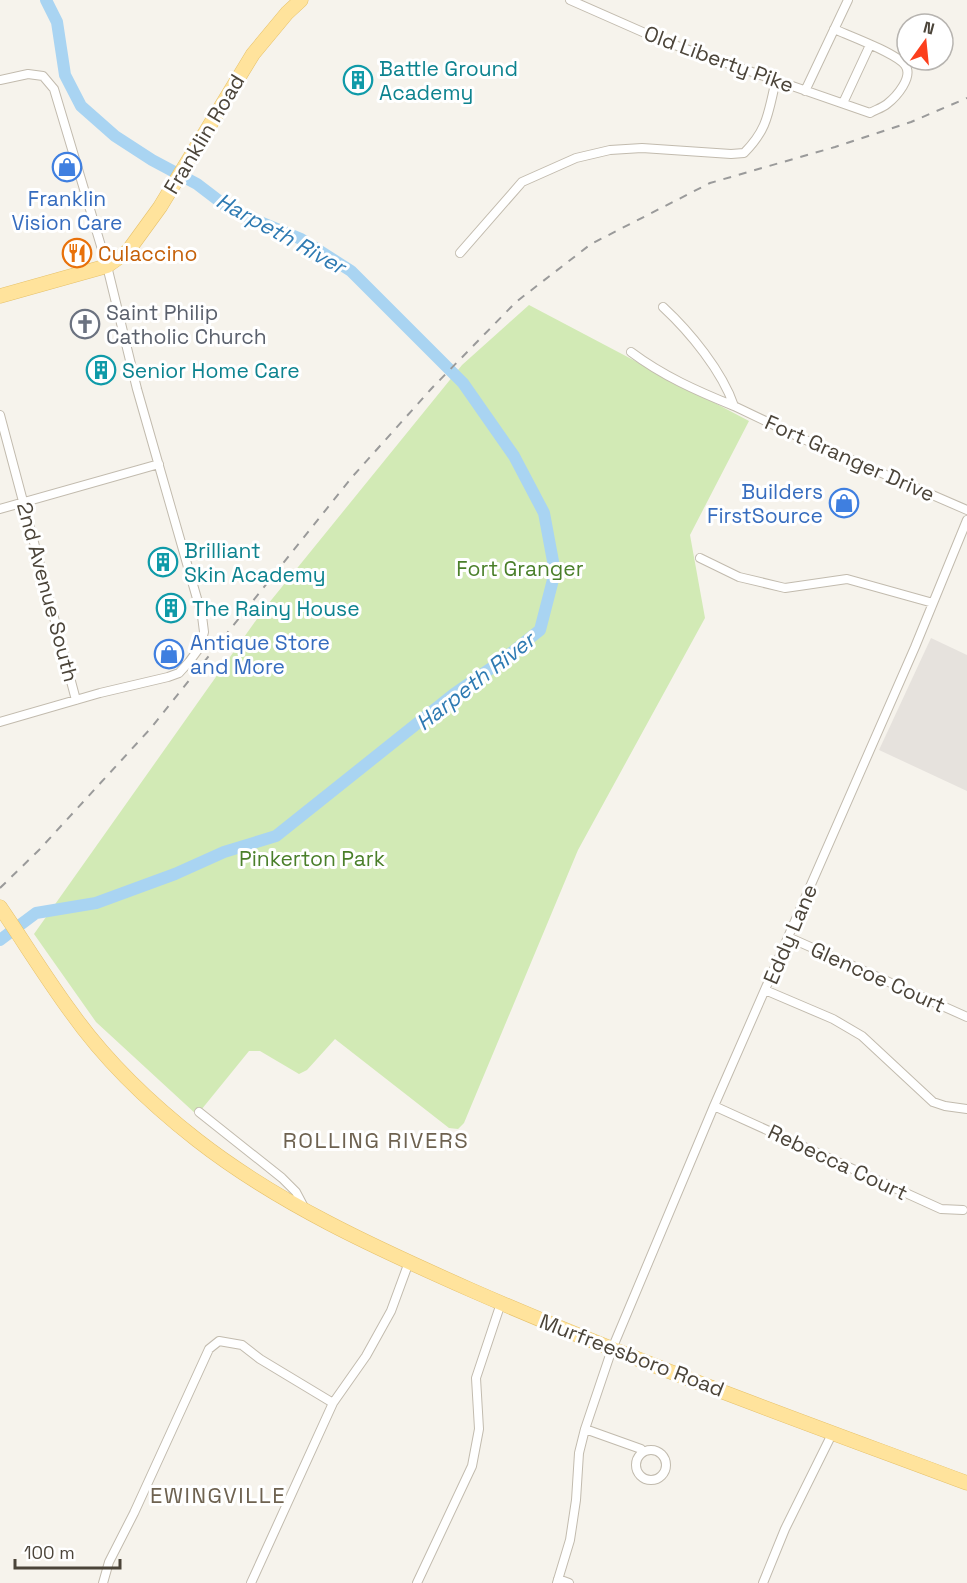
<svg xmlns="http://www.w3.org/2000/svg" width="967" height="1583" font-family="'Space Grotesk',sans-serif">
  <rect width="100%" height="100%" fill="#f6f3ec"/>
  <path fill="#e6e2dd" d="M931 638 967 655V791L879 750Z"/>
  <path fill="#d2eab5" d="M529 305 749 421 690 535 705 618 578 850 464 1123 458 1129 449 1128 335 1039 307 1070 299 1074 260 1051H249L197 1115 96 1022 34 934 264 609 462 365Z"/>
  <g fill="none" stroke-linecap="round" stroke-linejoin="round">
    <path stroke="#a9d4f2" stroke-width="12" d="M0 940 36 913 96 903 175 874 224 852 276 836 454 694 500 662 540 630 555 572 544 513 514 456 463 383 351 271 301 239 231 210 197 184 152 160 115 136 81 106 65 75 57 22 46 0"/>
    <g stroke="#c2bbae" stroke-width="10">
      <path id="minor" d="M570 0 663 41 870 113C875 110 882 108 887 104 896 97 914 77 905 65 896 53 850 36 834 29
        M0 80 28 74 43 76 54 89 107 266 137 389 202 616 204 632 200 647 189 662 179 673 168 677 100 693 0 722
        M805 91 848 0
        M843 103 870 45
        M460 253 522 182 576 158 610 150 642 148 731 154 744 153C768 129 768 113 776 80
        M663 307C690 332 722 371 734 406L801 438 967 510
        M631 352C663 376 697 391 734 406
        M0 415 76 700
        M0 509 159 464
        M700 558 739 577 785 588 847 579 933 603
        M788 937 967 1017
        M765 990 833 1019 862 1036 933 1102 945 1106 967 1109
        M714 1106 941 1209 963 1210
        M199 1112 282 1178 296 1192 305 1209
        M585 1429 641 1449 643 1452
        M636 1465a15 15 0 1 1 30 0a15 15 0 1 1-30 0Z
        M558 1579 569 1583
        M103 1583 109 1562 134 1513 209 1349 219 1341 242 1345 260 1359 333 1403
        M251 1583 333 1403 366 1356 391 1311 409 1262
        M417 1583 472 1466 479 1429 476 1378 501 1303
        M557 1583 570 1540 576 1500 579 1453 585 1429 612 1349 714 1106 915 647 967 520
        M763 1583 785 1529 833 1432"/>
    </g>
    <g stroke="#e6c16a" stroke-width="15">
      <path id="primary" d="M0 296 107 266 128 251 160 207 253 54 287 13 301 0
        M0 907C24 942 46 978 71 1012 105 1060 151 1104 197 1140 279 1204 376 1248 471 1290 633 1361 801 1421 967 1483"/>
    </g>
    <use href="#minor" stroke="#fff" stroke-width="8"/>
    <use href="#primary" stroke="#ffe39c" stroke-width="14"/>
    <path stroke="#9a9a9a" stroke-width="2" stroke-dasharray="8 8" stroke-linecap="butt" d="M0 888 39 850 151 728 353 476 432 388 516 302 591 244 710 183 835 147 911 122 967 98"/>
  </g>
  <defs>
    <g id="building-ring" transform="scale(1.5)"><circle r="9.5" fill="#fff" stroke="#0f9aa8" stroke-width="1.5"/><path d="M-4-6H4V6H1V3H-1V6H-4ZM-2.5-4.3h1.7v1.8h-1.7ZM.8-4.3h1.7v1.8H.8ZM-2.5-1h1.7V.8h-1.7ZM.8-1h1.7V.8H.8Z" fill="#0f9aa8"/></g>
    <g id="shop-ring" transform="scale(1.5)"><circle r="9.5" fill="#fff" stroke="#3f7fe0" stroke-width="1.5"/><path d="M-5-2.5h2.3a2.7 3.5 0 0 1 5.4 0H5L5.5 6h-11ZM-1.5-2.5h3a1.5 2.3 0 0 0-3 0Z" fill="#3f7fe0"/></g>
    <g id="restaurant-ring" transform="scale(1.5)"><circle r="9.5" fill="#fff" stroke="#e8710a" stroke-width="1.5"/><path d="M-5-6h1v4h1v-4h1v4h1v-4h1v5L-1.5 .5V6h-2V.5L-5-1ZM5-6V6H3V1.5H1.5Q1.5-4 5-6Z" fill="#e8710a"/></g>
    <g id="church-ring" transform="scale(1.5)"><circle r="9.5" fill="#fff" stroke="#6b7280" stroke-width="1.5"/><path d="M-1.2-6h2.4v3.5h3.3v2.4h-3.3V6h-2.4V-.1h-3.3v-2.4h3.3Z" fill="#6b7280"/></g>
  </defs>
  <g fill-rule="evenodd">
    <use href="#building-ring" x="358" y="80"/>
    <use href="#shop-ring" x="67" y="167"/>
    <use href="#restaurant-ring" x="77" y="253"/>
    <use href="#church-ring" x="85" y="324"/>
    <use href="#building-ring" x="101" y="370"/>
    <use href="#shop-ring" x="844" y="503"/>
    <use href="#building-ring" x="163" y="562"/>
    <use href="#building-ring" x="171" y="608"/>
    <use href="#shop-ring" x="169" y="654"/>
  </g>
  <g text-anchor="middle" dominant-baseline="central" stroke-width="6" stroke-linejoin="round" paint-order="stroke">
    <g font-size="21" fill="#4b4439" stroke="#fff">
      <text transform="translate(719 59) rotate(20)">Old Liberty Pike</text>
      <text transform="translate(204 134) rotate(-59)">Franklin Road</text>
      <text transform="translate(850 458) rotate(24)">Fort Granger Drive</text>
      <text transform="translate(48 592) rotate(75)">2nd Avenue South</text>
      <text transform="translate(790 934) rotate(-67)">Eddy Lane</text>
      <text transform="translate(878 977) rotate(24)">Glencoe Court</text>
      <text transform="translate(838 1162) rotate(25)">Rebecca Court</text>
      <text transform="translate(632 1355) rotate(21)">Murfreesboro Road</text>
    </g>
    <g font-size="21" fill="#0d838f" stroke="#fff" text-anchor="start">
      <text x="379" y="68">Battle Ground<tspan x="379" dy="24">Academy</tspan></text>
      <text x="122" y="370">Senior Home Care</text>
      <text x="184" y="550">Brilliant<tspan x="184" dy="24">Skin Academy</tspan></text>
      <text x="192" y="608">The Rainy House</text>
    </g>
    <g font-size="21" fill="#366cbe" stroke="#fff">
      <text x="67" y="198">Franklin<tspan x="67" dy="24">Vision Care</tspan></text>
      <text x="823" y="491" text-anchor="end">Builders<tspan x="823" dy="24">FirstSource</tspan></text>
      <text x="190" y="642" text-anchor="start">Antique Store<tspan x="190" dy="24">and More</tspan></text>
    </g>
    <g font-size="21" fill="#c56008" stroke="#fff" text-anchor="start">
      <text x="98" y="253">Culaccino</text>
    </g>
    <g font-size="21" fill="#5b616d" stroke="#fff" text-anchor="start">
      <text x="106" y="312">Saint Philip<tspan x="106" dy="24">Catholic Church</tspan></text>
    </g>
    <g font-size="21" fill="#4a7f2a" stroke="#fff">
      <text x="520" y="568">Fort Granger</text>
      <text x="312" y="858">Pinkerton Park</text>
    </g>
    <g font-size="22" font-style="italic" fill="#2e7ab2" stroke="#fff">
      <text transform="translate(281 233) rotate(29)">Harpeth River</text>
      <text transform="translate(475 681) rotate(-38)">Harpeth River</text>
    </g>
    <g font-size="22" letter-spacing="1.5" fill="#6e6250" stroke="#fff">
      <text x="376" y="1140">ROLLING RIVERS</text>
      <text x="218" y="1495">EWINGVILLE</text>
    </g>
  </g>
  <g transform="translate(925 42) rotate(15)"><circle r="28" fill="#ffffff" stroke="#b7b4b0" stroke-width="1.5"/>
  <path d="M0-4.5L10 22L0 15L-10 22Z" fill="#fc3f1d"/>
  <text y="-9" font-size="16" font-weight="bold" text-anchor="middle" fill="#4b4439">N</text>
  </g>
  <path d="M15 1559v9h105v-9" fill="none" stroke="#4b4439" stroke-width="3"/>
  <text x="24" y="1559" font-size="18" fill="#4b4439" stroke="#ffffff" stroke-width="4.5" paint-order="stroke">100 m</text>
</svg>
